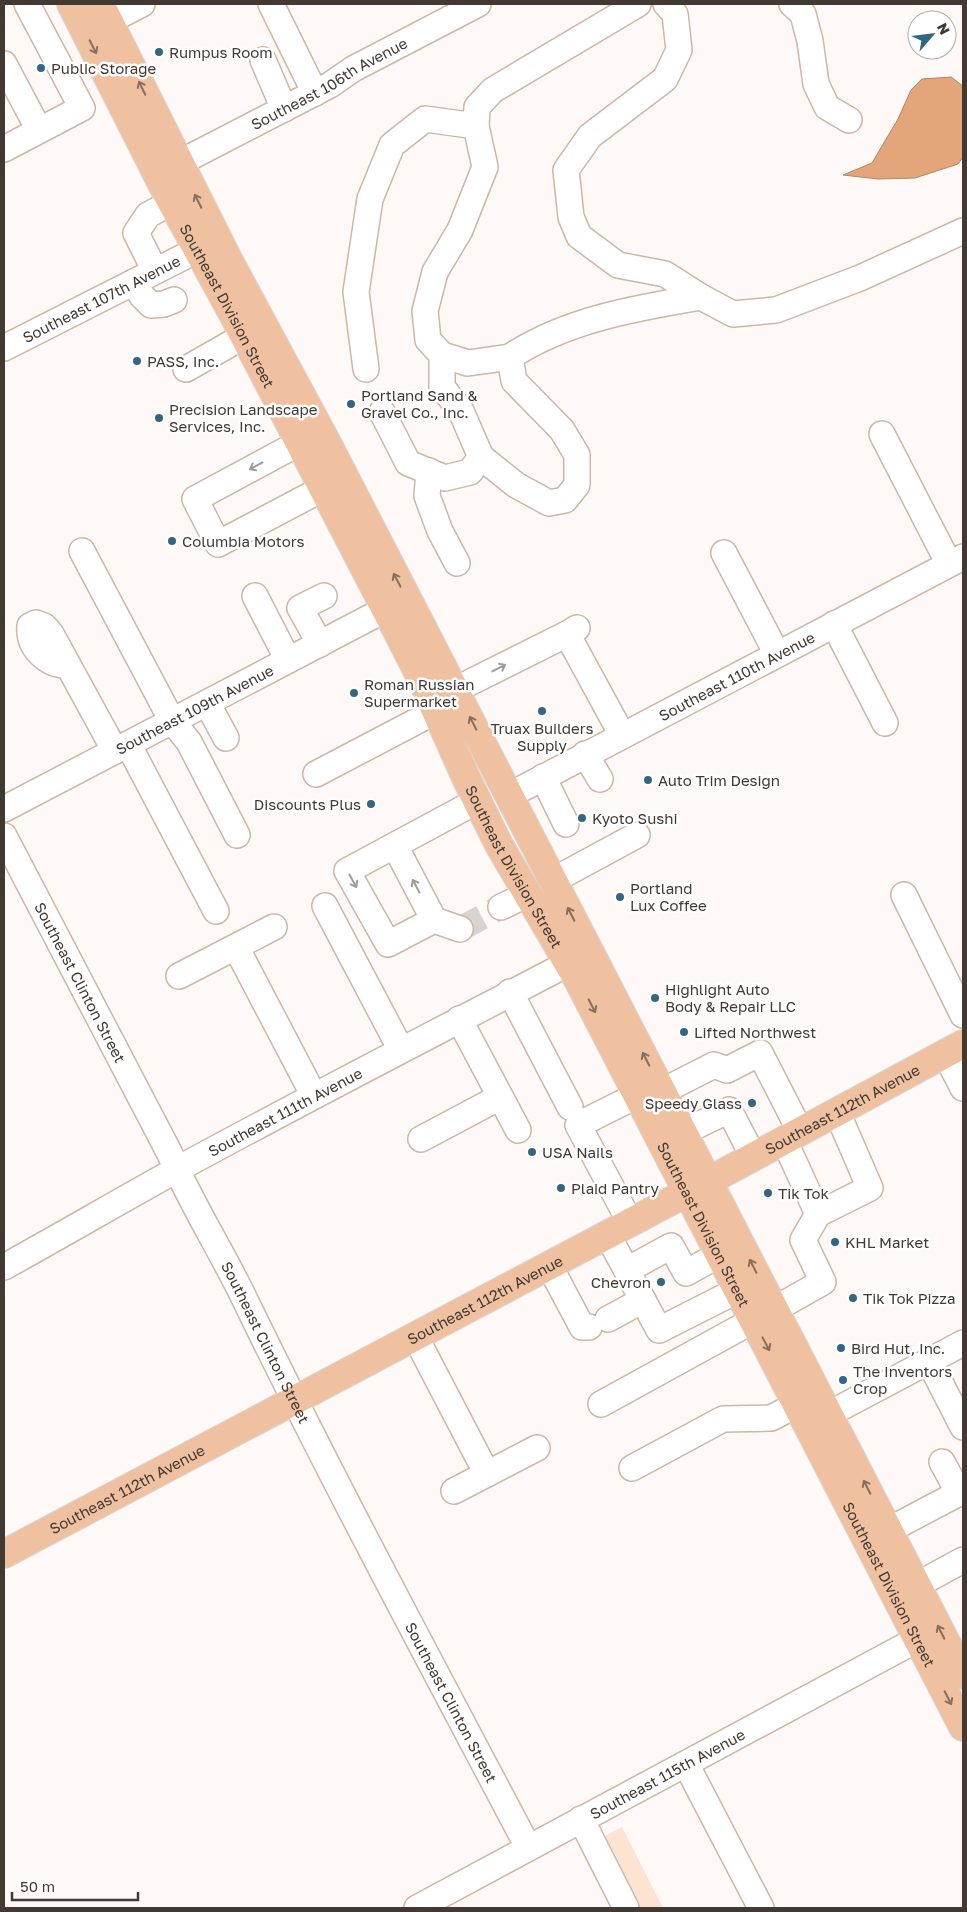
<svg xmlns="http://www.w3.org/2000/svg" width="967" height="1912" font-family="'Golos Text',sans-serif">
  <rect width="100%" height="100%" fill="#fef9f6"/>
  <path fill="#fce3d2" d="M622 1827 663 1908H611L580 1849Z"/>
  <path fill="#e4a57a" stroke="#b38565" d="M951 77 963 86V157L958 164 915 178 878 179 843 175 872 163 898 119 911 90 922 79Z"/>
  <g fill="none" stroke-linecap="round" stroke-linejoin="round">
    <path stroke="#d8d3cf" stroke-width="25" stroke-dasharray="25 12" stroke-linecap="butt" d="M460 929 501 907"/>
    <g stroke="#cdb6a7" stroke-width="28">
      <g id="minor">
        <path d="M271 4 315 93"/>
        <path d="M666 4 675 14 679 50 665 79 590 136 566 170 571 217 579 236 618 265 665 274 701 297 733 314 776 310 860 278 963 231"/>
        <path d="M792 4 803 14 810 41 816 84 827 107 849 120"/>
        <path d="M109 21 142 4"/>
        <path d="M263 60 284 109"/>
        <path d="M4 64 39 130"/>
        <path d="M4 149 82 108 27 4"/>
        <path id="s1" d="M179 163 330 85 353 69 478 4"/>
        <path d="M155 271 136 233 148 215 172 202"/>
        <path d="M134 282 142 296 151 305 164 304 174 300"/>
        <path id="s2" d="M4 348 197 250"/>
        <path d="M510 357 468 363 442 355 428 340 425 311 435 272 460 230 485 167 476 126 477 107 493 90 638 4"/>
        <path d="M186 369 244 336"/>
        <path d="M366 369 356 292 370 199 392 145 425 119 476 126"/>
        <path d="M382 412 408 463 445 478 470 472 481 457 461 411 442 387V355"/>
        <path d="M882 434 949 564"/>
        <path d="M299 443 195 499 218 544 322 489"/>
        <path d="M481 457 516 485 549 503 565 500 577 485V455L562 430 514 381 510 357C565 320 636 308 701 297"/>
        <path d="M429 471 427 496 440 531 457 563"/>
        <path d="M82 551 172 721 189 742 237 835"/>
        <path d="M724 553 777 654"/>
        <path d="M255 596 288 660"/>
        <path d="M834 624 885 723"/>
        <path d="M577 628 567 634 622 735"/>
        <path d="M320 644 300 608 324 596"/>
        <path d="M68 665C47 666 28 647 30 626L36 623 44 626 51 634 115 751"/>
        <path d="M455 690 567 634"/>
        <path d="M207 703 226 738"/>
        <path d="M128 744 216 911"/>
        <path d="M585 754 600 779"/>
        <path d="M316 774 436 711"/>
        <path d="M543 777 566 824"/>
        <path id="s3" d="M510 795 963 557"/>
        <path id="s4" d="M4 809 386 609"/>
        <path id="s5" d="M4 836 170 1154C192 1206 223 1253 247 1304 336 1487 433 1667 528 1847"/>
        <path d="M395 846 434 920 388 944 347 871 477 801"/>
        <path d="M554 880 637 835"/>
        <path d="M904 895 963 1015"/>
        <path d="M325 906 401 1050"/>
        <path d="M501 907 528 894"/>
        <path d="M434 920 460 929"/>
        <path d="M236 947 314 1096"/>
        <path d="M179 976 274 927"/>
        <path d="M510 992 570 1107"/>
        <path d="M459 1019 518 1130"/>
        <path d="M945 1053 963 1088"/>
        <path d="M663 1091 714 1065 727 1070 760 1053 800 1131"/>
        <path d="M684 1132 729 1110 753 1156"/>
        <path d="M421 1139 500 1097"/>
        <path d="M818 1214 870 1188 837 1112"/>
        <path d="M630 1222 578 1125 638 1095"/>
        <path d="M607 1234 659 1330 738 1290"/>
        <path d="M549 1265 582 1327H589"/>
        <path id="s6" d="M4 1267C62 1235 120 1201 178 1169 308 1098 439 1031 569 963"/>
        <path d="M627 1270 671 1246 686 1273 720 1254"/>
        <path d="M775 1309 823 1282 803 1240 818 1214 784 1140"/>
        <path d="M608 1319 643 1300"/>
        <path d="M415 1336 487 1474"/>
        <path d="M929 1361 963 1427"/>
        <path d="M601 1404 754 1320"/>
        <path d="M829 1414 963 1343"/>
        <path d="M632 1468 723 1419 771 1418 798 1404"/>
        <path d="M454 1491 537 1448"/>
        <path d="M889 1530 959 1493 942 1462"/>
        <path d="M917 1585 963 1560"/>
        <path d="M686 1764 761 1908"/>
        <path d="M581 1819 626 1908"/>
        <path id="s7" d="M417 1908 918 1639"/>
      </g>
    </g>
    <g stroke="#d9d7d6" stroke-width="30">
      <g id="major">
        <path id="s8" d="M71 4 164 188 234 316 395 627 424 684 467 780 499 845 578 980 963 1727"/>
        <path d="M100 4 229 261 326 441 963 1675"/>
        <path id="s9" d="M4 1554 688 1192 963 1044"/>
      </g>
    </g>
    <use href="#minor" stroke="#fff" stroke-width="25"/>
    <use href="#major" stroke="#efc1a0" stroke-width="28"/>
  </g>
  <defs><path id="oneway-shaft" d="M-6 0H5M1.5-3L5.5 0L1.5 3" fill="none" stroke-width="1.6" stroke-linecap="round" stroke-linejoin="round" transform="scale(1.25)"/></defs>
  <g stroke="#876f5f">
    <use href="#oneway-shaft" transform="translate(93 47) rotate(63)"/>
    <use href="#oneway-shaft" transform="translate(142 88) rotate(-116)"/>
    <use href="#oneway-shaft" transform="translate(198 201) rotate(-117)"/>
    <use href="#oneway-shaft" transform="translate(397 580) rotate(-118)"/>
    <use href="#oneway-shaft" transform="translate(473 723) rotate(-117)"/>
    <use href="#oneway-shaft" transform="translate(571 914) rotate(-117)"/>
    <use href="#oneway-shaft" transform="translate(592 1006) rotate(63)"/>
    <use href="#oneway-shaft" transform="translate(646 1059) rotate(-117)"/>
    <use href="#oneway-shaft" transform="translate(753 1266) rotate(-117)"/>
    <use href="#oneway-shaft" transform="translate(766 1344) rotate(62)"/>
    <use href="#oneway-shaft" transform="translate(867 1487) rotate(-117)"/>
    <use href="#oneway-shaft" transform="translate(941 1632) rotate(-117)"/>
    <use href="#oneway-shaft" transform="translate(948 1698) rotate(63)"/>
  </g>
  <g stroke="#a09c99">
    <use href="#oneway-shaft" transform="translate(256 466) rotate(152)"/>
    <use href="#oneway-shaft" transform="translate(499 668) rotate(-27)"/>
    <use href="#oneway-shaft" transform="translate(353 881) rotate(61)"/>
    <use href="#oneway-shaft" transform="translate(416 886) rotate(-118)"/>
  </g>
  <g fill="#336683" stroke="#fff" stroke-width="2">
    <circle cx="159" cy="52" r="5"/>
    <circle cx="41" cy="68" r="5"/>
    <circle cx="137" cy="361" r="5"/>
    <circle cx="351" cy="404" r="5"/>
    <circle cx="159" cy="418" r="5"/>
    <circle cx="172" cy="541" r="5"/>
    <circle cx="354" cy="693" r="5"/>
    <circle cx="542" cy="711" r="5"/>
    <circle cx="648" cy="780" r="5"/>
    <circle cx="371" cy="804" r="5"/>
    <circle cx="582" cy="818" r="5"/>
    <circle cx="620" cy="897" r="5"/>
    <circle cx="655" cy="998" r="5"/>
    <circle cx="684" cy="1032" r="5"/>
    <circle cx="752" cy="1103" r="5"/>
    <circle cx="532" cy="1152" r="5"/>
    <circle cx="561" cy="1188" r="5"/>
    <circle cx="768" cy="1193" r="5"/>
    <circle cx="835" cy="1242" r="5"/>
    <circle cx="661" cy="1282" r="5"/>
    <circle cx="853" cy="1298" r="5"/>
    <circle cx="841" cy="1348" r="5"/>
    <circle cx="843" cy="1380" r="5"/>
  </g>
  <g text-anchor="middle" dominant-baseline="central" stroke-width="5" stroke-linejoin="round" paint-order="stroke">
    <g font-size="15" fill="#423933" stroke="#fff" text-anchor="start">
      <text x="169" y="52">Rumpus Room</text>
      <text x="51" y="68">Public Storage</text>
      <text x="147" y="361">PASS, Inc.</text>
      <text x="361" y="395">Portland Sand &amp;<tspan x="361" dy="17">Gravel Co., Inc.</tspan></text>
      <text x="169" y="409">Precision Landscape<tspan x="169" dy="17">Services, Inc.</tspan></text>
      <text x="182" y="541">Columbia Motors</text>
      <text x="364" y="684">Roman Russian<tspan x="364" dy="17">Supermarket</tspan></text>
      <text x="542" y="728" text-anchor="middle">Truax Builders<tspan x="542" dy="17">Supply</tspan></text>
      <text x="658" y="780">Auto Trim Design</text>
      <text x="361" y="804" text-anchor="end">Discounts Plus</text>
      <text x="592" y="818">Kyoto Sushi</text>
      <text x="630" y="888">Portland<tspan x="630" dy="17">Lux Coffee</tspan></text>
      <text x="665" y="989">Highlight Auto<tspan x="665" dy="17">Body &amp; Repair LLC</tspan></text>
      <text x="694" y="1032">Lifted Northwest</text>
      <text x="742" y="1103" text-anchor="end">Speedy Glass</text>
      <text x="542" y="1152">USA Nails</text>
      <text x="571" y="1188">Plaid Pantry</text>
      <text x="778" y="1193">Tik Tok</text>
      <text x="845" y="1242">KHL Market</text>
      <text x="651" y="1282" text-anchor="end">Chevron</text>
      <text x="863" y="1298">Tik Tok Pizza</text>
      <text x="851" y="1348">Bird Hut, Inc.</text>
      <text x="853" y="1371">The Inventors<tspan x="853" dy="17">Crop</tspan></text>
    </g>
    <g font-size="15" fill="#423933" stroke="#fff">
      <text stroke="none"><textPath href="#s1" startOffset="170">Southeast 106th Avenue</textPath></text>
      <text stroke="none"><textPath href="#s2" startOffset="109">Southeast 107th Avenue</textPath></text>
      <text stroke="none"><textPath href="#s8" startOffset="340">Southeast Division Street</textPath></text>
      <text stroke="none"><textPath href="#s3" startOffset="256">Southeast 110th Avenue</textPath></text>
      <text stroke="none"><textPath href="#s4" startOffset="215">Southeast 109th Avenue</textPath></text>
      <text stroke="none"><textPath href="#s8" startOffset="970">Southeast Division Street</textPath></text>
      <text stroke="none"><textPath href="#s5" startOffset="165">Southeast Clinton Street</textPath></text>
      <text stroke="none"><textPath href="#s9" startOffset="949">Southeast 112th Avenue</textPath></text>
      <text stroke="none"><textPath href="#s6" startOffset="321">Southeast 111th Avenue</textPath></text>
      <text stroke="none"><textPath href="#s8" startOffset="1375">Southeast Division Street</textPath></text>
      <text stroke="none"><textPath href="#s9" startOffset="544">Southeast 112th Avenue</textPath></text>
      <text stroke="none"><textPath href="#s5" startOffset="570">Southeast Clinton Street</textPath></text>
      <text stroke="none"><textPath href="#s9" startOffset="139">Southeast 112th Avenue</textPath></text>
      <text stroke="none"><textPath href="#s8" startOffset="1780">Southeast Division Street</textPath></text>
      <text stroke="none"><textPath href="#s5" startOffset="975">Southeast Clinton Street</textPath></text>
      <text stroke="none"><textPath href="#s7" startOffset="284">Southeast 115th Avenue</textPath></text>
    </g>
  </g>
  <rect width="967" height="1912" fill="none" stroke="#423933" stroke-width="10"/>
  <g transform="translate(932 35) rotate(62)"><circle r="24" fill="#ffffff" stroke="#b3b0ad"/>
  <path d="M0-4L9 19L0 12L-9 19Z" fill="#336683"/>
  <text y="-8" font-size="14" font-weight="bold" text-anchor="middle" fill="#423933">N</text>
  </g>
  <path d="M12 1892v8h126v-8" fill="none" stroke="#423933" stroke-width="2.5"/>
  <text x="20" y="1892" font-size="15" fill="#423933" stroke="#ffffff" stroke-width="4" paint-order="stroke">50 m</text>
</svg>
